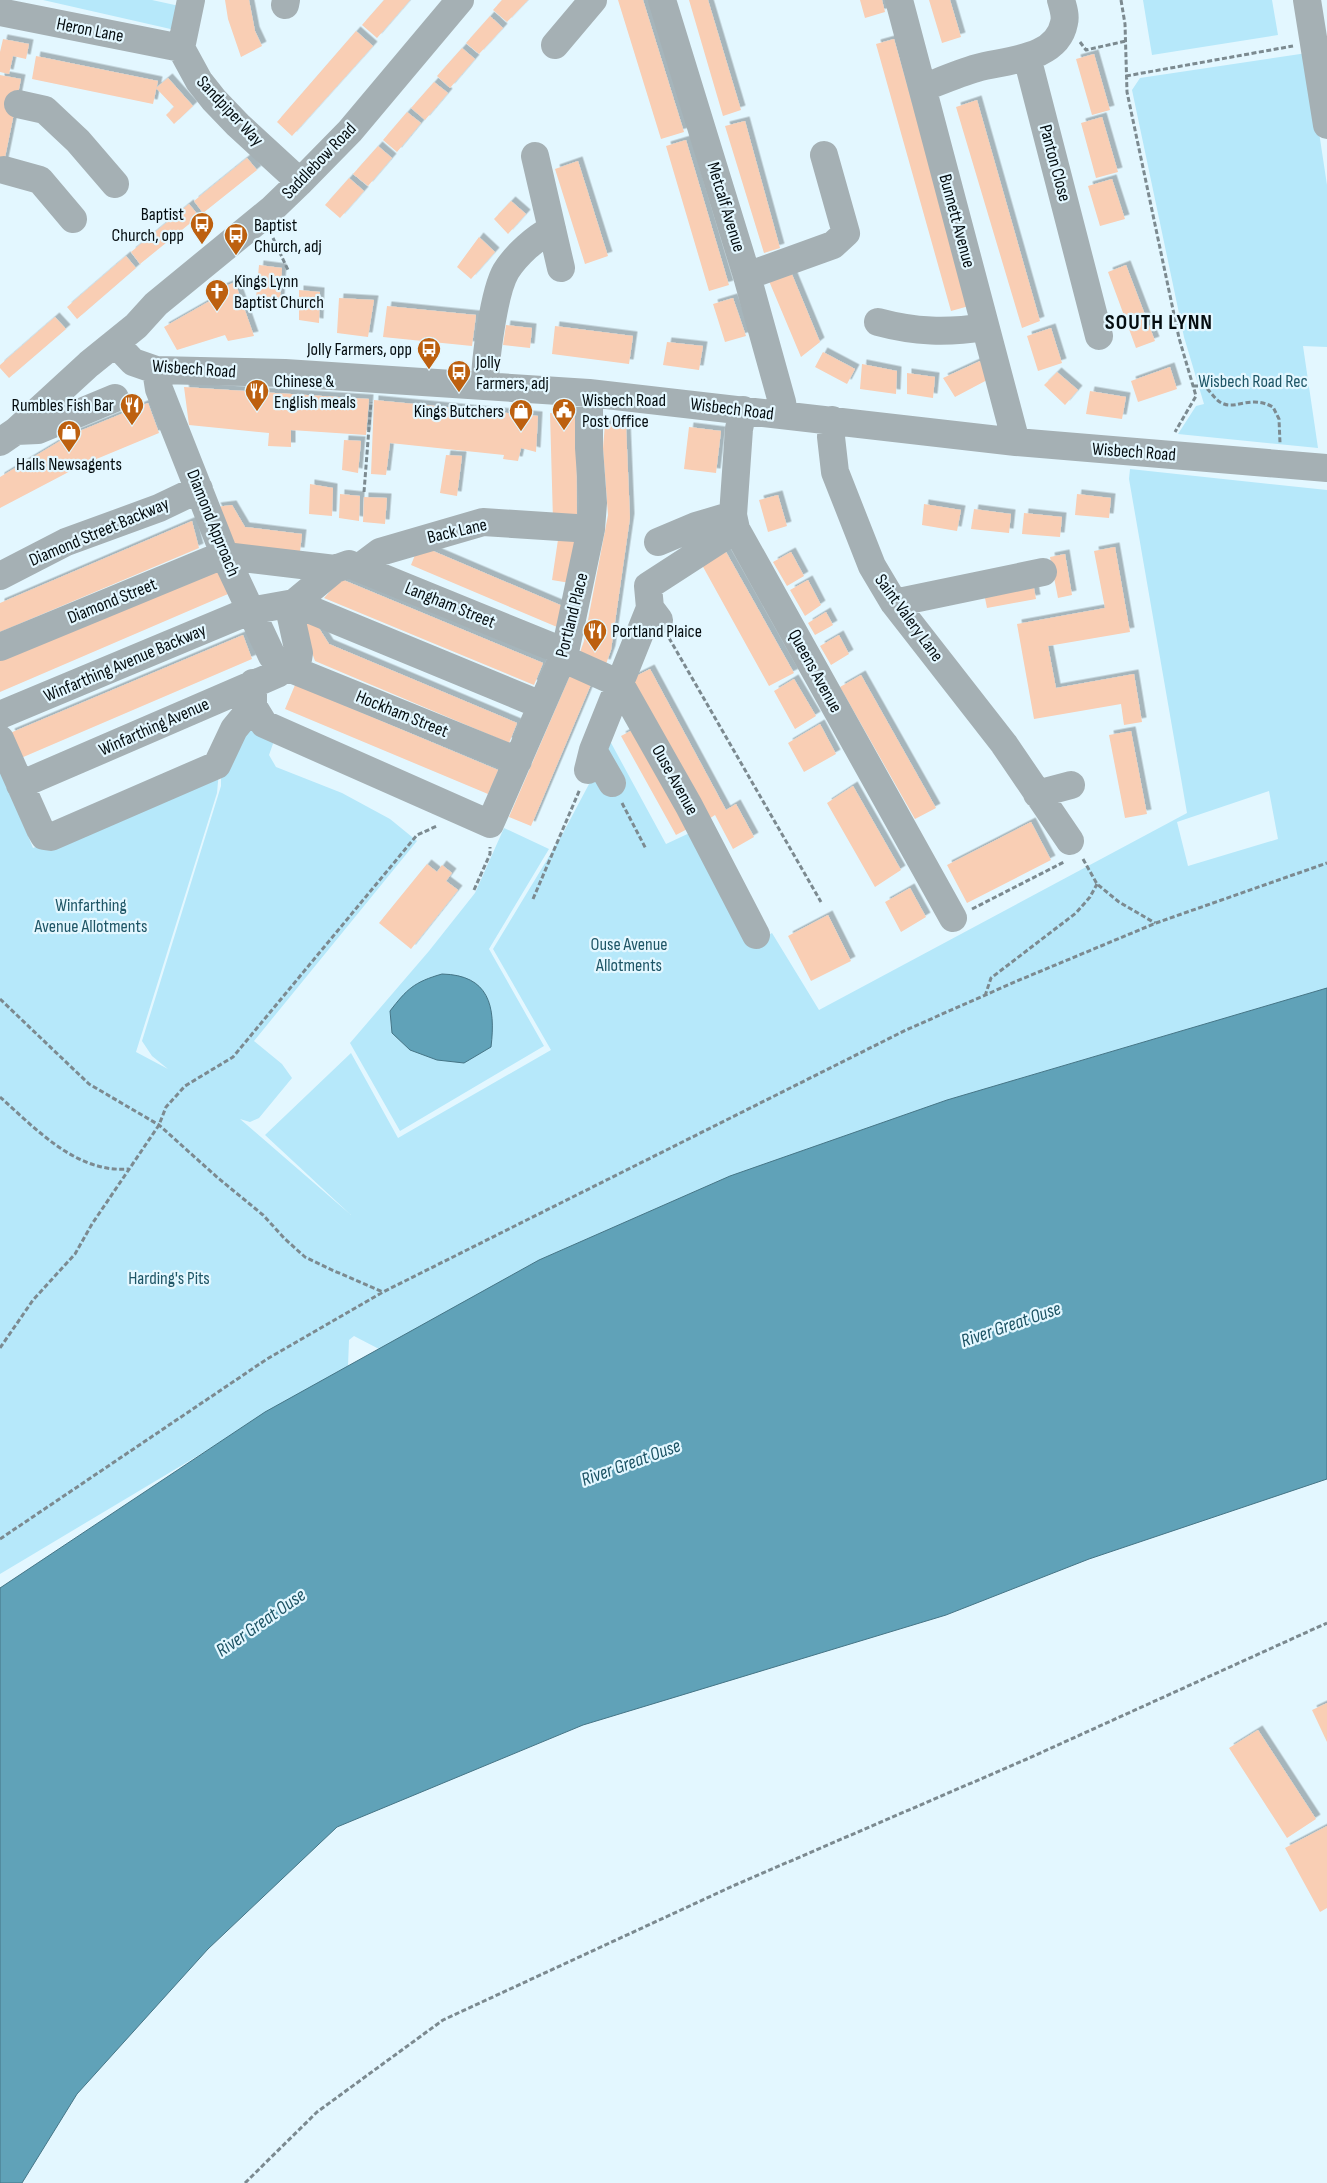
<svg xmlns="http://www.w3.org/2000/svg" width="1327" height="2183" font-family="'Sofia Sans Condensed',sans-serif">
  <defs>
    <filter id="shadow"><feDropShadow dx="4.5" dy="-4.5" stdDeviation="0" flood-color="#0004"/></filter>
  </defs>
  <rect width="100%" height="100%" fill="#e3f7ff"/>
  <path fill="#b6e8fa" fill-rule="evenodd" d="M43 0H152L184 7 175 30Z
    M1143 0H1272L1278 35 1152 55Z
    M1307 53 1327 185V347L1303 346 1318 448 1178 434 1196 406 1204 404 1184 337 1132 90 1140 78Z
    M1130 469 1327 490V988L947 1100 730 1176 539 1260 379 1349 354 1336 349 1340 348 1366 0 1574V768L33 848 219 771 217 793 136 1052 168 1069 152 1056 142 1041 221 786V772L250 725 275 738 269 755 276 767 342 793 390 819 417 841 254 1041 282 1064 292 1078 259 1118 250 1122 240 1119 351 1215 265 1135 351 1053 398 1138 551 1050 493 949 562 835 606 752 610 741 666 844 696 830 754 943 772 933 819 1010 1187 813 1129 479ZM1269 791 1278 839 1188 866 1177 822Z
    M504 828 549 849 489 949 544 1046 400 1131 350 1043 429 951 475 893Z"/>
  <path fill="#60a2b8" stroke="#457586" d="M442 974C489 975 496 1006 491 1047L464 1063 437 1060 410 1050 392 1033 390 1011C407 989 414 982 442 974Z
    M1327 988V1479L1089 1559 946 1615 583 1725 337 1827 208 1949 77 2094 22 2183H0V1588L265 1412 539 1260 730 1176 947 1100Z"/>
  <path fill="#f9ceb4" filter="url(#shadow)" d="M225 0H249L255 31 262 46 241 57 228 19Z
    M384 0H410L377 38 362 25Z
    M502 0H528L507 22 493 10Z
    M618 0H643L684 132 661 139Z
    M689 0H708L741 110 723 116Z
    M860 0H882L885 12 865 18Z
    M929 0H950L961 37 942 43Z
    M490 16 503 28 479 54 466 43Z
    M356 31 373 46 292 136 277 122Z
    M3 39 29 44 26 59 13 56 9 74 0 72V52Z
    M894 39 969 306 951 311 876 44Z
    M462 48 475 59 450 88 437 76Z
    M1094 54 1110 110 1092 115 1076 59Z
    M36 56 158 81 153 104 32 79Z
    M0 75 21 79 1 177H0Z
    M168 78 193 106 174 124 166 115 174 107 156 88Z
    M434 82 448 93 425 120 411 108Z
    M977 100 1040 321 1022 328 956 107Z
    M407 112 421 123 397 152 383 140Z
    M1102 117 1118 172 1096 178 1081 123Z
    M745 121 780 248 764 253 725 126Z
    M686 140 729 285 709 291 666 146Z
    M378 146 392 158 368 186 353 174Z
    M247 158 257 170 203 213 194 201Z
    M578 161 608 256 585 264 555 169Z
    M349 178 364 191 340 218 325 205Z
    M1112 179 1125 219 1100 226 1088 186Z
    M511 201 526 214 508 234 494 219Z
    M189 204 199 216 140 264 131 252Z
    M479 237 495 252 471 279 457 267Z
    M126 256 136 268 77 319 67 307Z
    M259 265 282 268 280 301 256 298Z
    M1126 265 1155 341 1136 348 1108 272Z
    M791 272 820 342 801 357 769 281Z
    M235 282 254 336 228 341 225 335 177 350 164 327 215 298 217 290Z
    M299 290 320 292 319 323 299 320Z
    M339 298 374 300 368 337 337 333Z
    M733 298 746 336 725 342 713 304Z
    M387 306 476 315 472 346 383 337Z
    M55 317 66 329 9 378 0 368V365Z
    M506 325 532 328 530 348 503 345Z
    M555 326 633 336 629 364 552 354Z
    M1051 328 1062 363 1038 371 1027 336Z
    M667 342 703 346 699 370 663 365Z
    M823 352 855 369 847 384 815 367Z
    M980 361 989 379 955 397 943 378Z
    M862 364 897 371 896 394 860 389Z
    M1170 367 1177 389 1138 402 1131 381Z
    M1057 372 1078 390 1065 405 1044 385Z
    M907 373 935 377 933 398 907 394Z
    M184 387 369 399 366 435 291 430V447L268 446 269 433 189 425Z
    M1090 391 1126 397 1122 419 1086 414Z
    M374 400 538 416 536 452 521 448 518 461 503 459 504 455 390 443 386 475 371 474Z
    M148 403 159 433 82 465 0 508V477L70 435Z
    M550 413 576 415 577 519 553 520Z
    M605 424 626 425 630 518 611 650 606 664 579 655 584 641 608 515 603 448Z
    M689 427 721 431 716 473 684 469Z
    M344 440 361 441 358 473 342 470Z
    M446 455 462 456 457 496 440 493Z
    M310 484 333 488 332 516 309 514Z
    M340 494 360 496 359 521 339 518Z
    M1077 494 1111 498 1109 518 1075 515Z
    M778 495 787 526 768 532 759 500Z
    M364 497 387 498 385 524 363 522Z
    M924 504 961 510 957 531 922 525Z
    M232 505 245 527 302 534 300 552 235 545 216 507Z
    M974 509 1011 514 1009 533 971 529Z
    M1024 513 1062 517 1060 537 1022 534Z
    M192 521 199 548 0 632V603Z
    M559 533 577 535 570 583 552 580Z
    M419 545 565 607 557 627 411 565Z
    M1115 547 1130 632 1048 646 1056 688 1134 674 1142 722 1124 725 1121 704 1034 719 1017 624 1105 608 1094 551Z
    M726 552 794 673 769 686 702 565Z
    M791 552 804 576 787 586 773 562Z
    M1065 554 1072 595 1058 598 1050 557Z
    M216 566 228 594 0 692V655Z
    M341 579 543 663 534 685 324 598Z
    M808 580 821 605 805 616 790 590Z
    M1033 583 1036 599 987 608 984 593Z
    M826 612 833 625 815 635 808 623Z
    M312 617 329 644 517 723 509 743 315 661 301 621Z
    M243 635 252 659 21 758 10 733Z
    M839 635 849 654 831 665 820 646Z
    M650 669 726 810 736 804 754 837 733 849 715 815 709 819 632 678Z
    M571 673 592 682 531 826 509 817Z
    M861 675 936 808 915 819 840 687Z
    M794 679 816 716 795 729 774 691Z
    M295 685 498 770 488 794 285 709Z
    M820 724 836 754 804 772 788 743Z
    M636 728 691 827 676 835 621 736Z
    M1131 731 1147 814 1125 818 1109 735Z
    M853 786 901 870 875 887 827 803Z
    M1031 822 1051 860 967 903 947 865Z
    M427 864 437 872 442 865 452 873 446 881 458 890 411 949 379 923Z
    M910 888 926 917 901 932 885 902Z
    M828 915 851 961 811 981 788 936Z
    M1327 1703V1742L1312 1710Z
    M1258 1730 1316 1819 1287 1838 1229 1748Z
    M1327 1826V1908L1320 1912 1285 1848Z"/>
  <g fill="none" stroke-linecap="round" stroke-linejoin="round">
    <path stroke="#7c8a90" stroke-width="3" stroke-dasharray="5 2.5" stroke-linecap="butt" d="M1121 0 1125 24 1127 92 1179 338 1196 396 1175 432
      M1080 42 1086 50 1126 41
      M1126 76 1293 46
      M273 238 288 270
      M1193 386H1204C1211 391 1215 401 1224 404 1237 409 1251 395 1273 407L1279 419 1280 443
      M364 492 371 402
      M669 638 821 902
      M622 803 646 849
      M1083 859 1097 884 1119 902 1155 923
      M474 890 490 854V847
      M533 899 580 789
      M972 909 1064 862
      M985 996 991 978 1076 913 1090 897 1097 884
      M0 999 89 1084 159 1125 218 1178 263 1215 285 1239 305 1257 332 1270 383 1292
      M0 1097C36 1129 76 1173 128 1169
      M0 1348 33 1300 75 1254 92 1224 159 1125 166 1107 185 1086 233 1057 417 835 437 826
      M0 1539 267 1359 383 1292 906 1030 1017 981 1156 923 1327 863
      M245 2183 317 2112 443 2020 735 1885 1027 1759 1327 1623"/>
    <path stroke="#a5b0b4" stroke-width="28" d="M191 0 181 48 199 81 214 100 238 125 300 182
      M662 0 747 276 782 402 784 415
      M899 0 1016 442
      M1307 0 1327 125
      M285 5 286 0
      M0 12 181 48
      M555 45 593 0
      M1027 57 1099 336
      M923 88C941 81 959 73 977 68 1006 60 1057 60 1064 23 1066 16 1063 7 1061 0
      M18 104 45 110 78 141 115 184
      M535 156 561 268
      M4 170 40 180 73 219
      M747 276 833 245 846 233 824 155
      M878 322C915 332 947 333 985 327
      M116 344 133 362 156 370 285 373 589 393 1016 442 1327 468
      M156 370 159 389 225 556 272 656 286 667 518 761
      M485 385C485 360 494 291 506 271 517 254 535 238 552 229
      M743 410 739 429 733 515 736 529 953 918
      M832 420 831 437 835 472 872 566 894 603 1004 744 1070 841
      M16 431 38 430 115 398
      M0 442 16 431 89 364 136 326 156 304 272 209 300 182 350 131 460 0
      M658 542 696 526 733 515
      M360 567 380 552 483 522 591 529
      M0 576 66 542 159 508 199 489
      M894 603 1043 572
      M659 620 650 608 648 586 736 529
      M0 647 218 557 225 556 335 569
      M562 658 620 684 689 806 756 935
      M253 683V706L264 724 490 824 565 652 591 529 593 503 589 448V393
      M0 715 249 611 294 603 541 705
      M0 739 40 829 44 836 51 837 217 765 234 729 253 706
      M593 750 650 608
      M588 770 593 750 612 783
      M20 785 277 674 298 659 299 653 291 617 294 603 335 569 349 564 565 652
      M1037 794 1071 785"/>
  </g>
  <defs>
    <g id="bus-pin" transform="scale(1.25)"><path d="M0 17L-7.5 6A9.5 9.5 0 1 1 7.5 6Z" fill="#bd600f" stroke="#e3f7ff"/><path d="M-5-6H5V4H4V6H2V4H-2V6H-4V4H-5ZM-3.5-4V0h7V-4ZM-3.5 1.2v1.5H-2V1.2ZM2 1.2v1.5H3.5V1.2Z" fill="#fff"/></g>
    <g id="church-pin" transform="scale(1.25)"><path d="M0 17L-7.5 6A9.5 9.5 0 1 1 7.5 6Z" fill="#bd600f" stroke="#e3f7ff"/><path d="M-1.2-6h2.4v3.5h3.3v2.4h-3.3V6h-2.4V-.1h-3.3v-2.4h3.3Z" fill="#fff"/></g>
    <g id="restaurant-pin" transform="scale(1.25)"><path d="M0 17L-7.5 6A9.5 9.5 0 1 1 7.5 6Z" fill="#bd600f" stroke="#e3f7ff"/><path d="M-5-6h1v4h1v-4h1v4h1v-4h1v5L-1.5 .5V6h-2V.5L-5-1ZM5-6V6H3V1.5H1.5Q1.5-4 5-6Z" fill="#fff"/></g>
    <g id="civic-pin" transform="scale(1.25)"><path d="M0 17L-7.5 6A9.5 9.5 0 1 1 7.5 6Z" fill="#bd600f" stroke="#e3f7ff"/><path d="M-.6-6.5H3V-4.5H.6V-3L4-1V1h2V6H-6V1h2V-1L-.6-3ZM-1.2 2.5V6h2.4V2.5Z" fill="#fff"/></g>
    <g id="shop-pin" transform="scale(1.25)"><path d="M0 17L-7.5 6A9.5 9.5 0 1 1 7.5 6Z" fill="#bd600f" stroke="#e3f7ff"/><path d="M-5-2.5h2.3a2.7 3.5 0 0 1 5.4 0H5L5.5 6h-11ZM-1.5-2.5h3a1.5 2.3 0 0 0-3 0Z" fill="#fff"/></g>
  </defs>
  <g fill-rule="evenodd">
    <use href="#bus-pin" x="202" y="224"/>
    <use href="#bus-pin" x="236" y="235"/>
    <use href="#church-pin" x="217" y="291"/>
    <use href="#bus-pin" x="429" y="349"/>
    <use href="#bus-pin" x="459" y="372"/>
    <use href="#restaurant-pin" x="257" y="391"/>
    <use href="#restaurant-pin" x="132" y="405"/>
    <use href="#civic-pin" x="564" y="410"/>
    <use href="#shop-pin" x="521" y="411"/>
    <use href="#shop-pin" x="69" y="432"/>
    <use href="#restaurant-pin" x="595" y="631"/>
  </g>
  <g text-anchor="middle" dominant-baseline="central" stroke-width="4.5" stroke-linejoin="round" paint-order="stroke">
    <g font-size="18" fill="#050d10" stroke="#e3f7ff">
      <text transform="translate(90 30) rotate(11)">Heron Lane</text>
      <text transform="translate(230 111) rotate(47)">Sandpiper Way</text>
      <text transform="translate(319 161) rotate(-46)">Saddlebow Road</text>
      <text transform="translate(1055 163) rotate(75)">Panton Close</text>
      <text transform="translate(726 207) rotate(73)">Metcalf Avenue</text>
      <text transform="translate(957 221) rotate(75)">Bunnett Avenue</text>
      <text transform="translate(194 369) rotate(4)">Wisbech Road</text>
      <text transform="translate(732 409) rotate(7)">Wisbech Road</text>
      <text transform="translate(1134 452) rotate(4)">Wisbech Road</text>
      <text transform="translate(213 523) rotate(68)">Diamond Approach</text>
      <text transform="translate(457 531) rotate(-13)">Back Lane</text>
      <text transform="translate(99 532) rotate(-23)">Diamond Street Backway</text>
      <text transform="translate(112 601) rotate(-22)">Diamond Street</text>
      <text transform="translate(450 605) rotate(22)">Langham Street</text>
      <text transform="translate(572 615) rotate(-76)">Portland Place</text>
      <text transform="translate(909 618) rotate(54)">Saint Valery Lane</text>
      <text transform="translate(125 663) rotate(-23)">Winfarthing Avenue Backway</text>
      <text transform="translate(815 671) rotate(61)">Queens Avenue</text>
      <text transform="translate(402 714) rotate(22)">Hockham Street</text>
      <text transform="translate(154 727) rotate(-24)">Winfarthing Avenue</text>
      <text transform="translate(675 780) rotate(61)">Ouse Avenue</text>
    </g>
    <g font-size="18" fill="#050d10" stroke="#e3f7ff" text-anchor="start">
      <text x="184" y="214" text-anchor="end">Baptist<tspan x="184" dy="21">Church, opp</tspan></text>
      <text x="254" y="225">Baptist<tspan x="254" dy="21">Church, adj</tspan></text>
      <text x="234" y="281">Kings Lynn<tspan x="234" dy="21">Baptist Church</tspan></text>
      <text x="412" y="349" text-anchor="end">Jolly Farmers, opp</text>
      <text x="476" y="362">Jolly<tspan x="476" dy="21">Farmers, adj</tspan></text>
      <text x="274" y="381">Chinese &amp;<tspan x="274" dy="21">English meals</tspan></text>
      <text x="582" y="400">Wisbech Road<tspan x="582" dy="21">Post Office</tspan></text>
      <text x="114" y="405" text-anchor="end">Rumbles Fish Bar</text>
      <text x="504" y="411" text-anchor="end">Kings Butchers</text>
      <text x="69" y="464" text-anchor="middle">Halls Newsagents</text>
      <text x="612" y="631">Portland Plaice</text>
    </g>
    <g font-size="18" fill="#1e5566" stroke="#e3f7ff">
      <text x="1253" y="381">Wisbech Road Rec</text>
      <text x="91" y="905">Winfarthing<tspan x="91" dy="21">Avenue Allotments</tspan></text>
      <text x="629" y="944">Ouse Avenue<tspan x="629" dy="21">Allotments</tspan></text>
      <text x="169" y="1278">Harding's Pits</text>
    </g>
    <g font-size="19" font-style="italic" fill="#1b5263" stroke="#e3f7ff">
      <text transform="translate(1011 1325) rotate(-19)">River Great Ouse</text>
      <text transform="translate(631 1463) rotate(-20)">River Great Ouse</text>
      <text transform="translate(261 1623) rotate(-35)">River Great Ouse</text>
    </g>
    <g font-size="22" font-weight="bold" letter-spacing="1" fill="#050d10" stroke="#e3f7ff">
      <text x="1159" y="322">SOUTH LYNN</text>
    </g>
  </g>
</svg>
